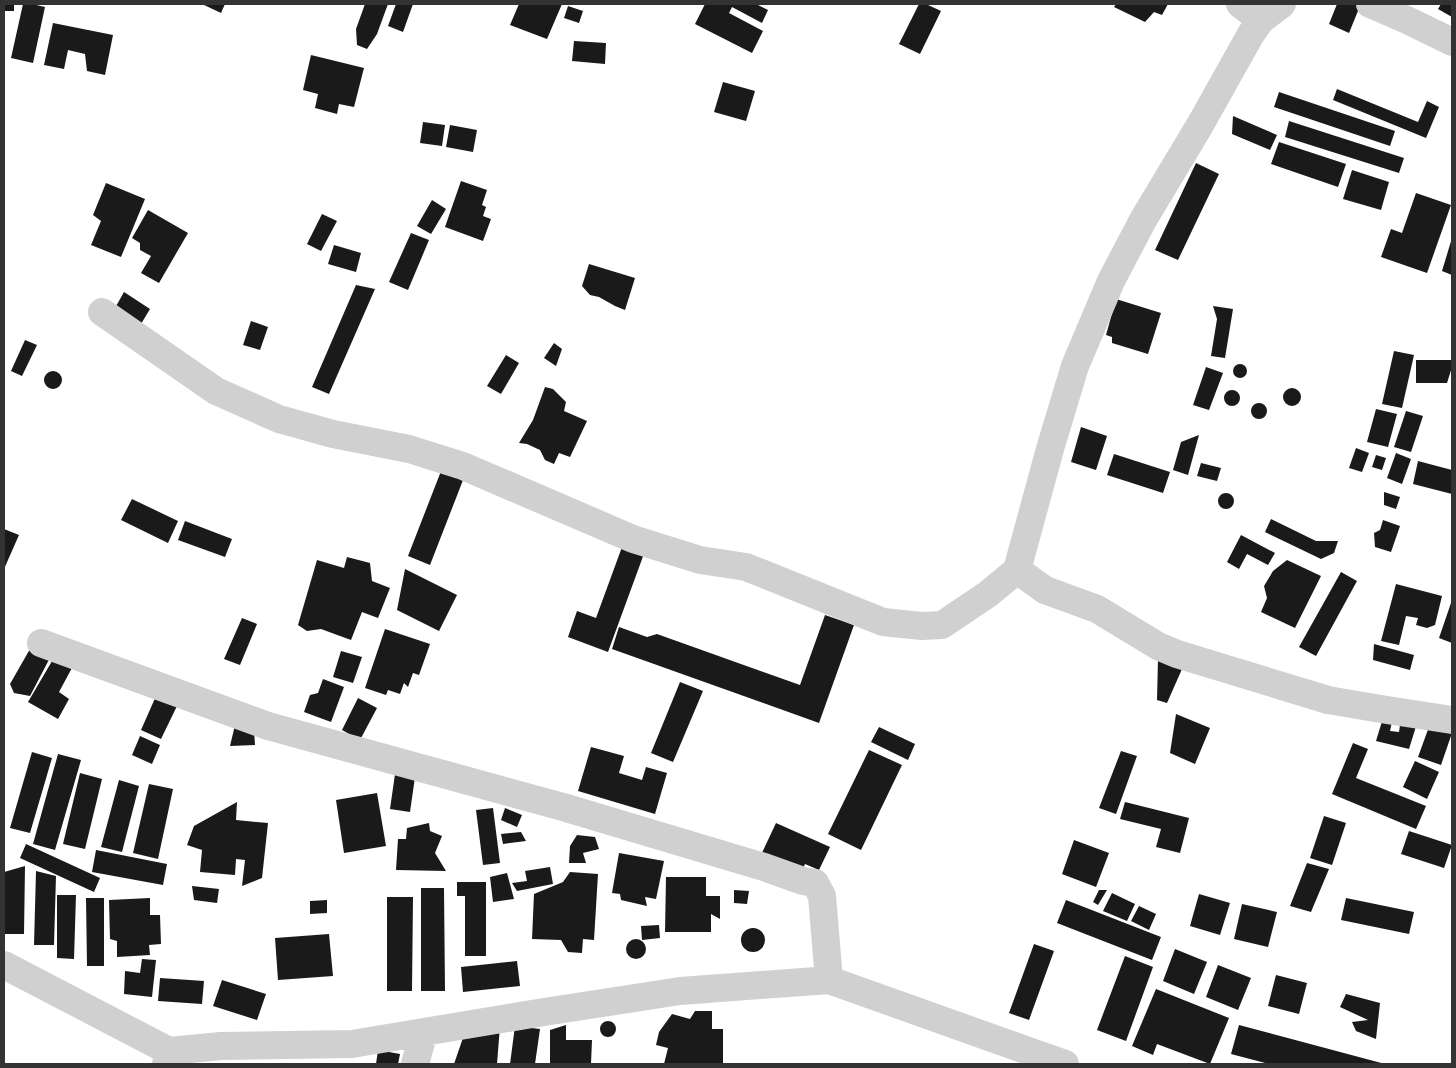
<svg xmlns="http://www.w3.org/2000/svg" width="1456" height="1068" font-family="'Asap Condensed',sans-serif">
  <rect width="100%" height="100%" fill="#fff"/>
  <path fill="#1a1a1a" d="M4 4H14V11H4Z
    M23 4H32L45 7 33 63 11 58Z
    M202 4H225L221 13Z
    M365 4H388L377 34 367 49 357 45 356 29Z
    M396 4H413L403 32 388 26Z
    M519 4H562L547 39 510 25Z
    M705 4H756L768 10 762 23 732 7 729 13 763 31 752 53 695 24Z
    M919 4H926L941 11 920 54 899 44Z
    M1116 4H1168L1162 15 1154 12 1145 22 1114 7Z
    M1337 4H1354L1360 6 1349 33 1329 24Z
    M1441 4H1452V17L1438 9Z
    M568 6 583 11 579 23 564 18Z
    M53 23 113 35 105 75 87 71 85 54 68 50 64 69 44 65Z
    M574 41 606 43 605 64 572 61Z
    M311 55 364 68 354 107 339 104 337 114 315 108 318 94 303 90Z
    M723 82 755 91 746 121 714 112Z
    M1337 89 1418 122 1427 101 1439 107 1426 138 1333 100Z
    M1279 92 1395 131 1390 146 1274 107Z
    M1233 116 1277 135 1270 150 1232 134Z
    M1289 121 1404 158 1399 173 1285 137Z
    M423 122 445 125 442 146 420 143Z
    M450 125 477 130 473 152 446 147Z
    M1279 142 1346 164 1338 187 1271 164Z
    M1196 163 1219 174 1178 260 1155 250Z
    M1352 170 1389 182 1381 210 1343 199Z
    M461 181 487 190 482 205 486 207 483 216 491 219 483 241 445 227Z
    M106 183 145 199 121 257 91 245 101 221 93 215Z
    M1416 193 1451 205 1427 273 1381 257 1391 229 1402 233Z
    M432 200 446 209 431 234 417 226Z
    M148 210 188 233 159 283 141 273 151 256 140 250V243L132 238Z
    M322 214 337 221 321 251 307 244Z
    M411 233 429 240 408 290 389 282Z
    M1452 238V275L1442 271Z
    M334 245 361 253 356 272 328 264Z
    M589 264 635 278 625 310 615 306 599 297 590 295 582 286Z
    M356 285 375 289 329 394 312 387Z
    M124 292 150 309 141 324 115 308Z
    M1116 299 1161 313 1148 354 1112 343V337L1106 335Z
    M1213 306 1233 309 1225 358 1211 356 1217 319Z
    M251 321 268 327 260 350 243 345Z
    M25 340 37 345 22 376 11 371Z
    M554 343 562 349 556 366 544 358Z
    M1394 351 1414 355 1402 408 1382 404Z
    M506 355 519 363 501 394 487 386Z
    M1416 360H1452V367L1447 383H1416Z
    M1233 371a7 7 0 1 1 14 0a7 7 0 1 1-14 0Z
    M1206 367 1223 373 1209 410 1193 405Z
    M44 380a9 9 0 1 1 18 0a9 9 0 1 1-18 0Z
    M545 387 553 389 566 402 564 411 587 421 570 457 559 453 554 464 545 460 540 450 527 444 519 443 533 420Z
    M1283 397a9 9 0 1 1 18 0a9 9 0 1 1-18 0Z
    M1224 398a8 8 0 1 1 16 0a8 8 0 1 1-16 0Z
    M1251 411a8 8 0 1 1 16 0a8 8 0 1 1-16 0Z
    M1376 409 1397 414 1388 447 1367 442Z
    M1406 411 1423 416 1411 452 1394 447Z
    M1081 427 1107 436 1096 470 1071 462Z
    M1199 435 1188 475 1173 470 1181 442Z
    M1356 448 1369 453 1362 472 1349 468Z
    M1396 453 1411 459 1402 484 1387 478Z
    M1114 454 1170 472 1163 493 1107 475Z
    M1376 455 1386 458 1382 470 1372 467Z
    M1418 461 1452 470V494L1413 484Z
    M1201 463 1221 468 1217 481 1197 476Z
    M443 466 465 475 430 565 408 556Z
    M1384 492 1400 497 1396 509 1384 505Z
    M1218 501a8 8 0 1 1 16 0a8 8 0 1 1-16 0Z
    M132 499 178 521 168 543 121 520Z
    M1271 519 1316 541H1338L1334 553 1321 559 1265 532Z
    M1383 520 1400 526 1391 552 1375 547 1374 533 1380 530Z
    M185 521 232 539 225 557 178 540Z
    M4 529 19 535 4 569Z
    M1241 535 1275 553 1268 565 1247 554 1239 569 1227 562Z
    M622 547 645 551 608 652 568 637 577 611 596 618Z
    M347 557 370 563 372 581 390 588 378 618 362 612 351 640 321 629 307 631 298 625 317 560 344 568Z
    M1287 560 1321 576 1295 628 1261 612 1267 598 1264 586 1273 571Z
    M405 569 457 595 439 631 397 610Z
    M1341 572 1357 581 1316 656 1299 647Z
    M1396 584 1442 596 1435 625 1427 628 1416 625 1418 618 1406 616 1399 645 1381 641Z
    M1452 600V643L1439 638Z
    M825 615 854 625 819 723 612 649 619 627 647 637 657 634 800 685Z
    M242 618 257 624 240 665 224 659Z
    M385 629 430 644 419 675 413 673 408 687 404 683 400 694 388 690 386 695 365 688Z
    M34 642 53 652 30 696 14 693 10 684Z
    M1374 644 1414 655 1410 670 1373 660Z
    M341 651 362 657 353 683 333 677Z
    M55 656 73 666 59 692 69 699 58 719 28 702Z
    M1158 659 1182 669 1167 703 1157 700Z
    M323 679 344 687 331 722 304 712 310 695 318 693Z
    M680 682 703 691 673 762 651 753Z
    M156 696 177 706 161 739 141 730Z
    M358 698 377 708 360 740 342 730Z
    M1176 714 1210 728 1195 764 1170 753Z
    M1383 718 1392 722 1390 731 1399 732 1401 718 1418 720 1409 749 1376 741Z
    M1430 724 1452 733 1441 765 1418 757Z
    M235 725 254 730 255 745 230 746Z
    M879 727 915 744 908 760 871 742Z
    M140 736 160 745 152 764 132 755Z
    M1353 743 1368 749 1356 778 1426 806 1416 829 1332 794Z
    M591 747 624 756 619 773 642 780 646 767 667 773 655 814 578 791Z
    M869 750 902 765 861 850 828 834Z
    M1121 751 1137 756 1116 814 1099 808Z
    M32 752 52 758 30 833 10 828Z
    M58 754 81 760 55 850 33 844Z
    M1415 761 1439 772 1427 799 1403 787Z
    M80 773 102 779 85 849 63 844Z
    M395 774 415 777 410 812 390 809Z
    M119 780 139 786 122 852 101 847Z
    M149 784 173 789 158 859 133 853Z
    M377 793 386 846 344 853 336 800Z
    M237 802 236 820 268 823 262 878 242 886 245 860 236 859 235 875 200 872 202 850 187 845 194 826Z
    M1125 802 1189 818 1180 853 1156 847 1161 829 1120 819Z
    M493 808 500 863 483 865 476 810Z
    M505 808 522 815 517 827 501 820Z
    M1324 816 1346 823 1332 865 1310 858Z
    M429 823 430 831 442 836 435 853 446 871 396 870 398 839H406L407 828Z
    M776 823 830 847 819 870 805 864 800 875 760 857Z
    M1409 831 1452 845 1444 868 1401 854Z
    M521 832 526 841 503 844 501 834Z
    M577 835 595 837 599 849 583 853 586 863H569L570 846Z
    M1074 840 1109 853 1096 887 1062 874Z
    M26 844 100 878 94 892 20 858Z
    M96 850 167 864 163 885 92 872Z
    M619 853 664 861 656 899 645 897 647 906 621 900 620 894 612 893Z
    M1307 863 1329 869 1311 912 1290 906Z
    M25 866 24 934H4V872Z
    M550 867 553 884 517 891 512 883 527 881 525 871Z
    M36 871 56 876 54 945H34Z
    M570 872 598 874 594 940 583 939 582 953 568 952 561 940 532 939 534 894 563 882Z
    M507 873 514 899 493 902 490 877Z
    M666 877H706V896H720V919L711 914V932H665Z
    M457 882H486V956H465V896H457Z
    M192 886 219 889 217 903 194 900Z
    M421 888H444L445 991H421Z
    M734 890 749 891 747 904 734 903Z
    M1099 890H1107L1098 905 1093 902Z
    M1112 893 1135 904 1127 921 1103 911Z
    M1199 894 1230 903 1220 935 1190 926Z
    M57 895H76L74 959 57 958Z
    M387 897H413L412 991H387Z
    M86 898H104V966H87Z
    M150 898V915H160L161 944 149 945 150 955 117 957V941L110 939 109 900Z
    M1346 898 1414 912 1409 934 1341 920Z
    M327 900V913L310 914V901Z
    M1066 900 1161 937 1152 960 1057 923Z
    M1242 904 1277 912 1268 947 1234 939Z
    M1139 906 1156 914 1149 930 1131 921Z
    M659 925 660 938 642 940 641 926Z
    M741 940a12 12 0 1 1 24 0a12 12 0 1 1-24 0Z
    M329 934 333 976 278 980 275 938Z
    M626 949a10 10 0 1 1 20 0a10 10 0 1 1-20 0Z
    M1034 944 1054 951 1029 1020 1009 1013Z
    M1175 949 1207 962 1194 994 1163 981Z
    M1125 956 1153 967 1126 1041 1097 1030Z
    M142 959 156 960 152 997 124 994 125 971 140 973Z
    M517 961 520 986 463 992 461 967Z
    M1218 965 1251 978 1238 1010 1206 997Z
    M1276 975 1307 983 1299 1014 1268 1006Z
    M160 978 204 981 202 1004 158 1001Z
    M222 980 266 994 257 1020 213 1006Z
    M1156 989 1229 1018 1210 1064 1157 1044 1153 1055 1132 1046Z
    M1346 994 1380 1003 1376 1039 1356 1031 1352 1022 1368 1020 1340 1007Z
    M695 1011H712V1029H723V1064H664L668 1048 656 1045 659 1032 672 1014 690 1019Z
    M600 1029a8 8 0 1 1 16 0a8 8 0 1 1-16 0Z
    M566 1025V1040H592L591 1064H550V1030Z
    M1239 1025 1385 1064H1269L1231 1054Z
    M500 1026 497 1064H454L466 1029Z
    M515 1026 540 1029 535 1064H510Z
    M378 1050 400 1054 398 1064H376Z"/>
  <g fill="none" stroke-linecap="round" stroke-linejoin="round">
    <path stroke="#d0d0d0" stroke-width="28" d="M1240 4 1261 20
      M1370 4 1407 20 1452 42
      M102 312 216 391 279 419 333 434 409 449 463 466 633 539 700 560 746 567 883 622 922 626 942 625 988 594 1017 570 1050 449 1075 366 1111 281 1143 220 1200 125 1251 34 1261 20 1282 4
      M1017 570 1045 590 1097 609 1158 646 1177 654 1328 700 1387 710 1452 720
      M41 643 268 726 563 807 764 867 803 881 815 883 822 896 829 980
      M4 965 169 1051
      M166 1064 169 1051 221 1046 352 1044 544 1012 680 991 829 980 1065 1064
      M415 1064 424 1032"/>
  </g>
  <rect width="1456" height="1068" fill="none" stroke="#333333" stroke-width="10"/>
</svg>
